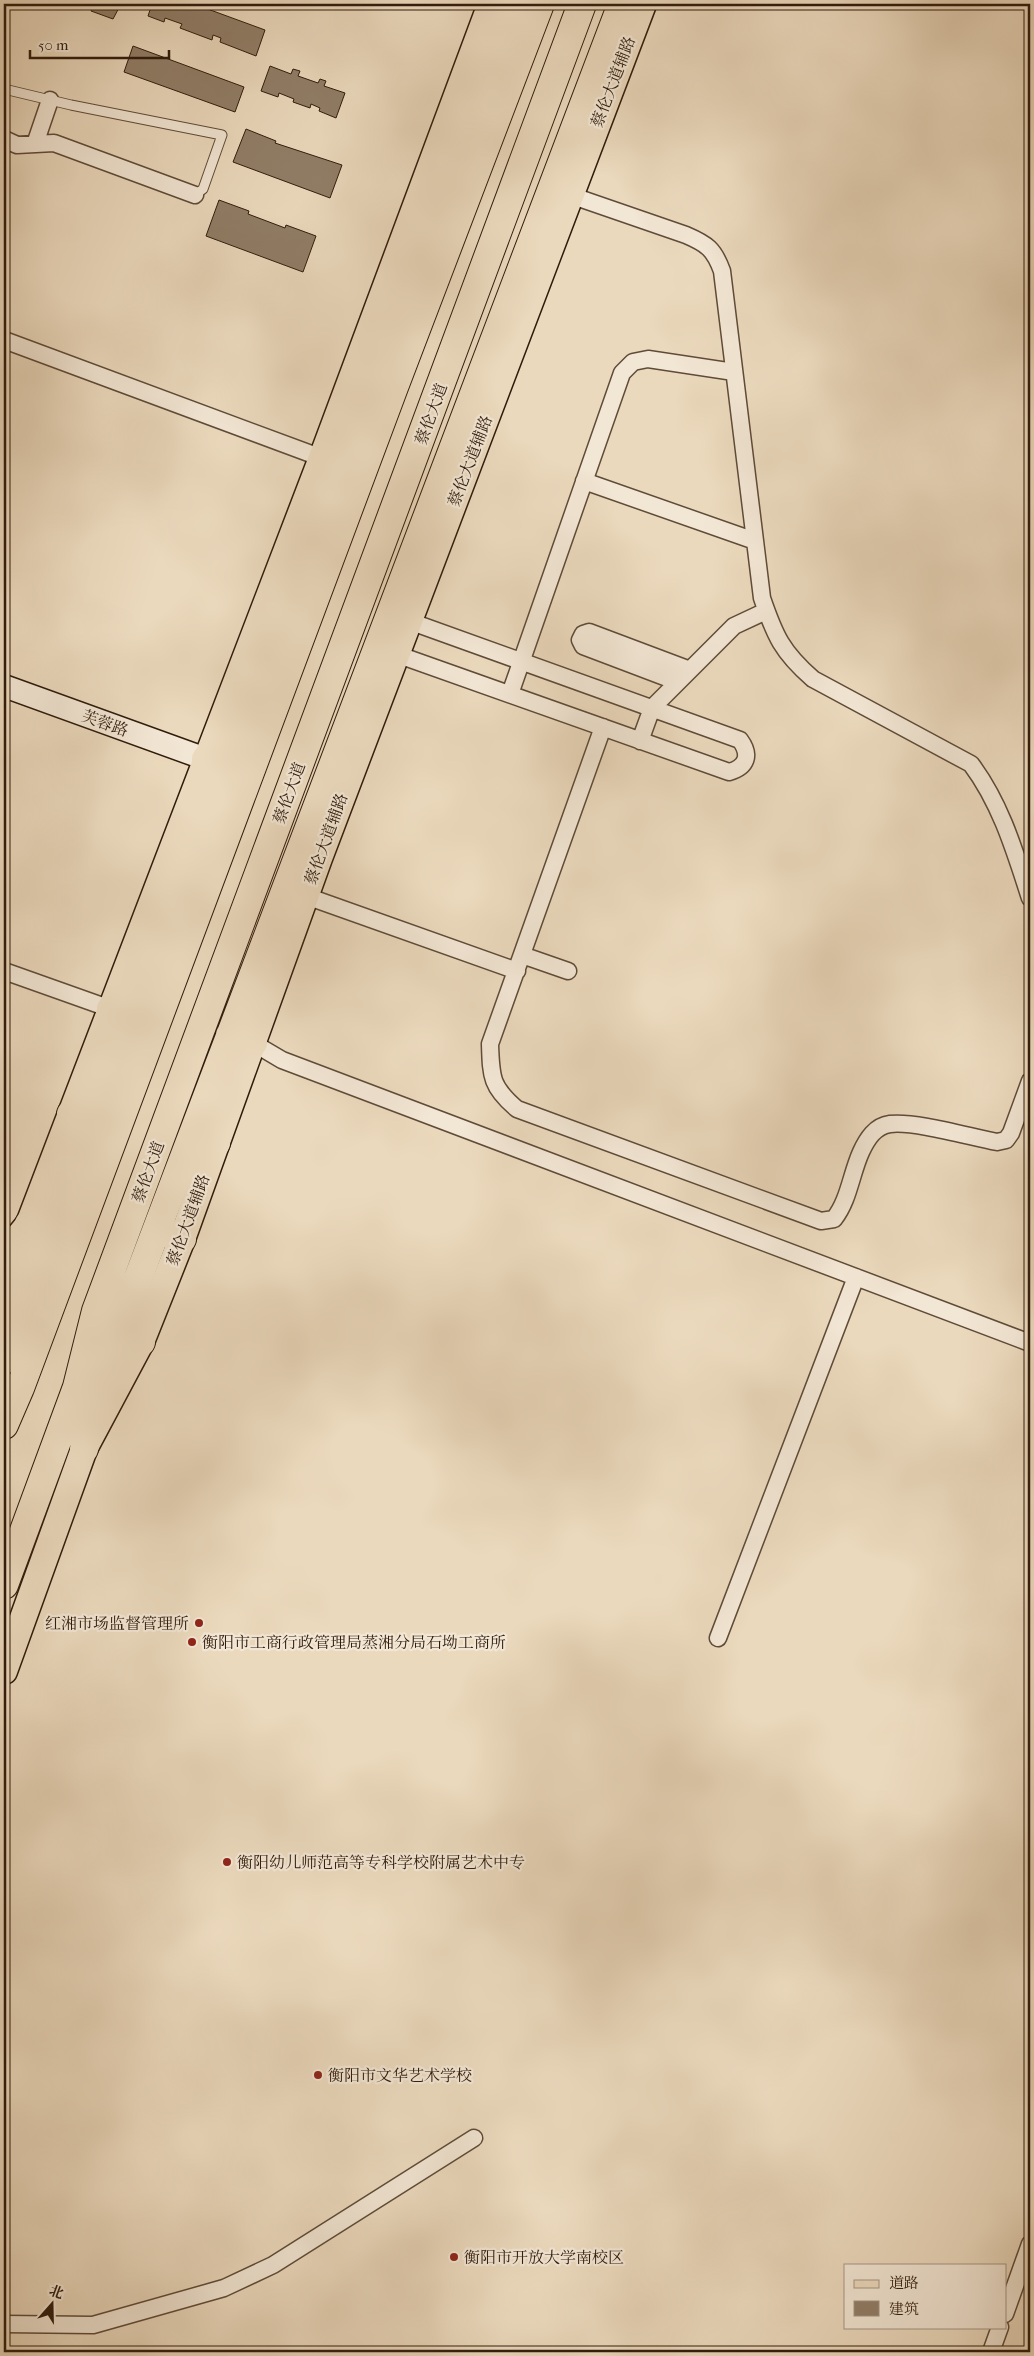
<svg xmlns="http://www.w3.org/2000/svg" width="1034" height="2356" font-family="'IM FELL French Canon','Noto Serif SC',serif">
  <rect width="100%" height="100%" fill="#ebd9bd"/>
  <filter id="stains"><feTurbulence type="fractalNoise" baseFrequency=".004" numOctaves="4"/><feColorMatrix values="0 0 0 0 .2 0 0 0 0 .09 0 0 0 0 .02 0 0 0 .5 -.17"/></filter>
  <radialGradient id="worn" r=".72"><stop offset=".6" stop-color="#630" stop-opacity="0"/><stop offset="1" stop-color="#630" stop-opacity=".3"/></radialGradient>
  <path fill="#917e68" stroke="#301c0c" d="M94 4H121L113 19 91 11Z
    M152 4H194L265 30 256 56 220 42 221 38 213 35 212 40 180 28 182 24 165 18 164 22 148 16Z
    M133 46 244 87 235 112 124 72Z
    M270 66 291 74 293 69 300 71 298 76 318 83 320 79 326 81 324 86 345 93 336 118 319 111 320 108 311 104 310 108 293 102 294 99 279 93 278 97 261 91Z
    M246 129 276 141 275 143 342 165 330 198 233 162Z
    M219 200 249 211 248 214 285 228 286 225 316 236 303 272 206 236Z"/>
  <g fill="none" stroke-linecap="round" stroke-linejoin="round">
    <g stroke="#5f4b38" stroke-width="11">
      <path id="lane" d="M4 89 71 105 222 135 203 189 195 195"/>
    </g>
    <g stroke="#5f4b38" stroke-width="19">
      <path id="street" d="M4 139 17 145 54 143 195 195
        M35 144 50 100
        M570 195 686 235C707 244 714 249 722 271L762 598C775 636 782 652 813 679L971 764C1001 804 1015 852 1030 898
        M4 340 322 458
        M584 481 755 541
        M396 654 729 772C747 767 751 755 740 740L409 621
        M678 682 583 646 580 640 583 634 589 632 690 670
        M510 694 622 373 633 362 648 359 734 372
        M603 727 490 1044C491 1077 491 1087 517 1109L821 1221 834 1219C849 1200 851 1174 861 1152 867 1139 875 1126 890 1124 916 1121 970 1137 997 1142L1006 1140 1011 1133 1030 1081
        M640 741 652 708 734 626 766 611
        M306 896 517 971
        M522 955 568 971
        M4 971 111 1009
        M253 1043 282 1060 1030 1343
        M718 1638 856 1277
        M1005 2314 1030 2244
        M4 2324 93 2325 224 2288 273 2265 474 2138
        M991 2352 1000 2327"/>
    </g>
    <g stroke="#301c0c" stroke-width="25">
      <path id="secondary" d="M4 686 206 759"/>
    </g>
    <g stroke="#301c0c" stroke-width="29">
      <path id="primary" d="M15 1241 29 1224 71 1114 322 458 491 4
        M4 1671 84 1449 141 1342 182 1239 319 858 643 4"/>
    </g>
    <g stroke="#301c0c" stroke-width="30">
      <path id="highway" d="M206 759 233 755
        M111 1009 134 1017
        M230 1035 253 1043
        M71 1114 95 1122
        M193 1134 216 1143
        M157 1229 182 1239
        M4 1296 29 1224
        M4 1360 166 933 515 4
        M77 1387 104 1368 622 4
        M4 1425 20 1388 394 387 540 4
        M84 1449 104 1368 141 1342
        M4 1585 77 1387 96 1311 582 4"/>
    </g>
    <use href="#lane" stroke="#f2e6d4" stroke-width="9"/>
    <use href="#street" stroke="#f2e6d4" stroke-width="16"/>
    <use href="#secondary" stroke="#f2e6d4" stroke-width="22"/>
    <use href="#primary" stroke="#ebd9bd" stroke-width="26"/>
    <use href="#highway" stroke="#ebd9bd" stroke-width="28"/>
  </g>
  <g fill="#8f2418" stroke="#f2e6d4" stroke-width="2">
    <circle cx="199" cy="1623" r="5"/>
    <circle cx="192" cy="1642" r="5"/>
    <circle cx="227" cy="1862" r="5"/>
    <circle cx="318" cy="2075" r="5"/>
    <circle cx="454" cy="2257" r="5"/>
  </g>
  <g text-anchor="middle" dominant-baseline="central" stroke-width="4.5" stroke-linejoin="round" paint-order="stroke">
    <g font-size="16" fill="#301c0c" stroke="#f2e6d4">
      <text transform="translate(613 82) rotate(-69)">蔡伦大道辅路</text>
      <text transform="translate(431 414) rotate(-70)">蔡伦大道</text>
      <text transform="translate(470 461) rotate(-69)">蔡伦大道辅路</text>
      <text transform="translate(105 723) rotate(20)">芙蓉路</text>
      <text transform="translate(289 793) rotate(-70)">蔡伦大道</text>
      <text transform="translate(326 839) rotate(-70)">蔡伦大道辅路</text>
      <text transform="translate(148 1172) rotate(-70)">蔡伦大道</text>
      <text transform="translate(188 1220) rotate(-70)">蔡伦大道辅路</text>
    </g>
    <g font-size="16" fill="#301c0c" stroke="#f2e6d4" text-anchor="start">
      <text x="189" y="1623" text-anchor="end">红湘市场监督管理所</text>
      <text x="202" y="1642">衡阳市工商行政管理局蒸湘分局石坳工商所</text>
      <text x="237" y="1862">衡阳幼儿师范高等专科学校附属艺术中专</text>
      <text x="328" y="2075">衡阳市文华艺术学校</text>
      <text x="464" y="2257">衡阳市开放大学南校区</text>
    </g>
  </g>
  <rect width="1034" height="2356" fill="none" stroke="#ebd9bd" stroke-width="20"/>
  <rect x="5" y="5" width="1024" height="2346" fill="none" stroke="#301c0c" stroke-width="2.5"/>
  <rect x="10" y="10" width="1014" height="2336" fill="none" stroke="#301c0c"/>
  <rect x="844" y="2264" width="162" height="65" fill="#f2e6d4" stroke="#a49584"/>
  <rect x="854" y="2280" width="25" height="8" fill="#ebd9bd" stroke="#a49584"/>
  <text x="889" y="2288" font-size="15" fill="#301c0c">道路</text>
  <rect x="854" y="2301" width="25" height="15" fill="#917e68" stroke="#a49584"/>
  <text x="889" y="2314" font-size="15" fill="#301c0c">建筑</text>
  <g transform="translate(52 2304) rotate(20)" stroke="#f2e6d4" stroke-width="4" paint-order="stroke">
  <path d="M0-4L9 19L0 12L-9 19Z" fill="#301c0c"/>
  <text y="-8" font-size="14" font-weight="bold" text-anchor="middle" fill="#301c0c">北</text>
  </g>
  <path d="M30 50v8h139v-8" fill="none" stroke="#301c0c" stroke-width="2.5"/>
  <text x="38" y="50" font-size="15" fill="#301c0c" stroke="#f2e6d4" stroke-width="4" paint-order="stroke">50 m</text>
  <rect width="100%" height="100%" filter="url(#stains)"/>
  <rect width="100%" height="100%" fill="url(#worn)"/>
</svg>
